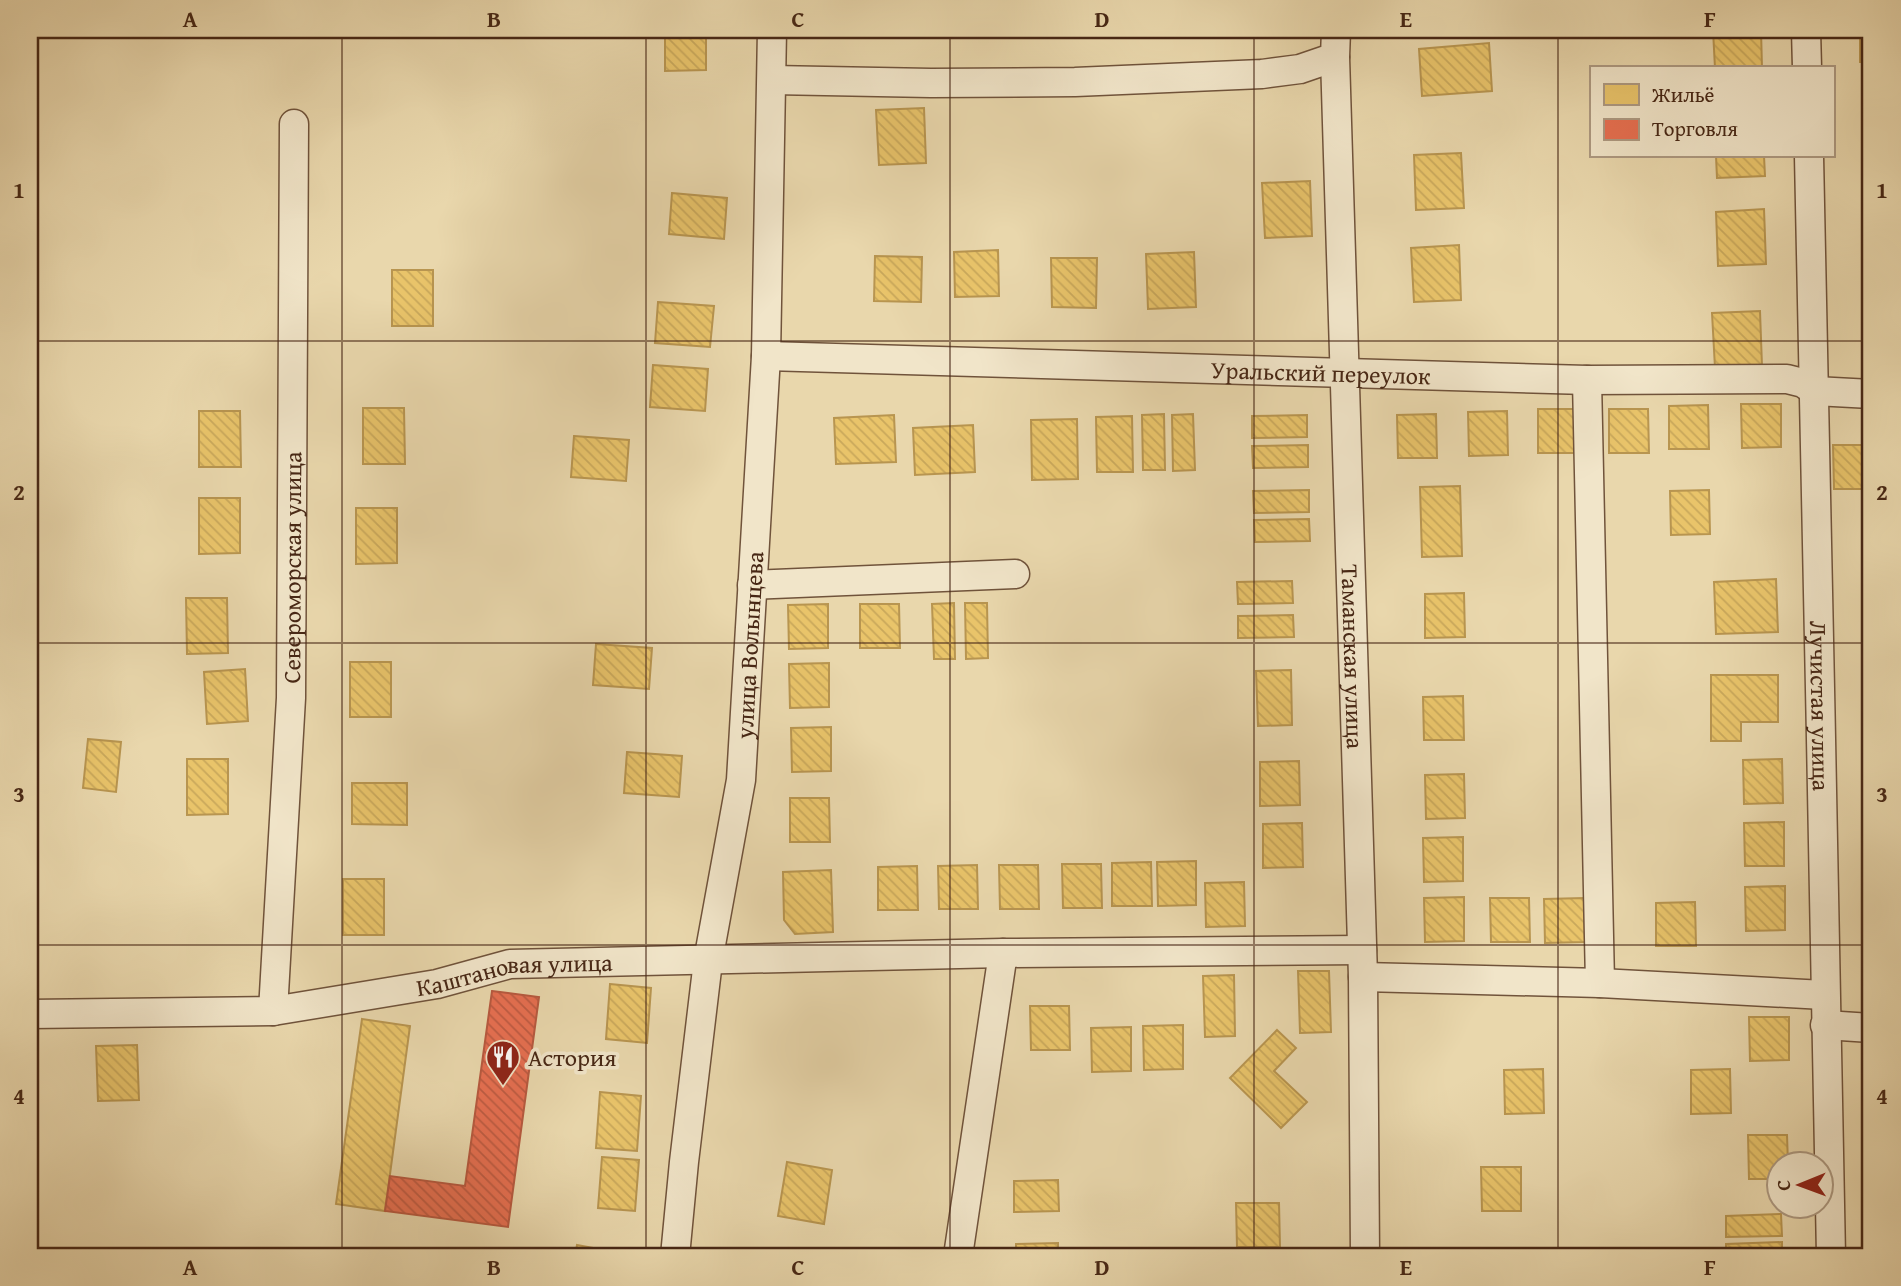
<svg xmlns="http://www.w3.org/2000/svg" width="1901" height="1286" font-family="'Gentium Book Plus',serif">
  <defs>
    <pattern id="homes-back-hatch" width="6" height="6" patternUnits="userSpaceOnUse" patternTransform="scale(1.75)"><rect width="6" height="6" fill="#e9c46a"/><path d="M-1 5l2 2M0 0l6 6M5-1l2 2" fill="none" stroke="#c9a85b"/></pattern>
    <pattern id="shops-back-hatch" width="6" height="6" patternUnits="userSpaceOnUse" patternTransform="scale(1.75)"><rect width="6" height="6" fill="#e76f51"/><path d="M-1 5l2 2M0 0l6 6M5-1l2 2" fill="none" stroke="#bd5b42"/></pattern>
  </defs>
  <rect width="100%" height="100%" fill="#e9d7ac"/>
  <filter id="stains"><feTurbulence type="fractalNoise" baseFrequency=".00286" numOctaves="4"/><feColorMatrix values="0 0 0 0 .2 0 0 0 0 .09 0 0 0 0 .02 0 0 0 .5 -.17"/></filter>
  <radialGradient id="worn" r=".72"><stop offset=".6" stop-color="#630" stop-opacity="0"/><stop offset="1" stop-color="#630" stop-opacity=".3"/></radialGradient>
  <path fill="url(#homes-back-hatch)" stroke="#b89550" stroke-width="2" d="M665 30H706V70L665 71Z
    M1713 30H1761L1762 68H1715Z
    M1860 30H1871V62H1860Z
    M1489 43 1492 91 1422 96 1419 49Z
    M924 108 926 163 879 165 876 110Z
    M1461 153 1464 208 1416 210 1414 155Z
    M1716 156H1764L1765 176 1717 178Z
    M1310 181 1312 236 1265 238 1262 183Z
    M672 193 727 198 724 239 669 234Z
    M1764 209 1766 264 1718 266 1716 212Z
    M1459 245 1461 300 1414 302 1411 248Z
    M998 250 999 296 955 297 954 252Z
    M1194 252 1196 307 1148 309 1146 254Z
    M875 256 922 257 921 302 874 301Z
    M1051 258H1097L1096 308 1052 307Z
    M392 270H433V326H392Z
    M658 302 714 306 710 347 655 343Z
    M1760 311 1762 366 1715 368 1712 313Z
    M653 365 708 369 705 411 650 407Z
    M1741 404H1781V447L1742 448Z
    M1708 405 1709 449H1669V406Z
    M363 408H404L405 464H363Z
    M1538 409H1577L1578 453H1538Z
    M1609 409H1648L1649 453H1609Z
    M199 411H240L241 467H199Z
    M1507 411 1508 455 1469 456 1468 412Z
    M1164 414 1165 470H1143L1142 415Z
    M1193 414 1195 470 1173 471 1172 415Z
    M1436 414 1437 458H1398L1397 415Z
    M894 415 896 462 836 464 834 418Z
    M1307 415V437L1252 438V416Z
    M1132 416 1133 472H1097L1096 417Z
    M1077 419 1078 479 1032 480 1031 420Z
    M973 425 975 472 915 475 913 428Z
    M574 436 629 440 626 481 571 477Z
    M1308 445V467L1253 468 1252 446Z
    M1833 445H1871V489H1834Z
    M1460 486 1462 556 1422 557 1420 487Z
    M1309 490V512L1254 513 1253 491Z
    M1709 490 1710 534 1671 535 1670 491Z
    M199 498H240V553L199 554Z
    M356 508H397V563L356 564Z
    M1309 519 1310 541 1255 542 1254 520Z
    M1776 579 1778 632 1716 634 1714 582Z
    M1292 581 1293 603 1238 604 1237 582Z
    M1464 593 1465 637 1425 638V594Z
    M186 598H227L228 653 187 654Z
    M954 603 955 659H934L932 604Z
    M965 603H987L988 658 966 659Z
    M828 604V648L789 649 788 605Z
    M860 604H899L900 648H860Z
    M1293 615 1294 637 1238 638V616Z
    M596 644 652 648 649 689 593 685Z
    M350 662H391V717H350Z
    M829 663V707L790 708 789 664Z
    M245 669 248 721 207 724 204 672Z
    M1291 670 1292 725 1258 726 1256 671Z
    M1711 675H1778V722H1741V741H1711Z
    M1463 696 1464 740H1424L1423 697Z
    M831 727V771L792 772 791 728Z
    M88 739 121 742 116 792 83 788Z
    M627 752 682 756 679 797 624 793Z
    M187 759H228V814L187 815Z
    M1782 759 1783 803 1744 804 1743 760Z
    M1299 761 1300 805 1260 806V762Z
    M1464 774 1465 818 1426 819 1425 775Z
    M352 783H407V825L352 824Z
    M790 798H829L830 842H790Z
    M1784 822V866H1745L1744 823Z
    M1302 823 1303 867 1263 868V824Z
    M1463 837V881L1424 882 1423 838Z
    M1196 861V905L1158 906 1157 862Z
    M1151 862 1152 906H1112V863Z
    M1062 864H1101L1102 908H1063Z
    M977 865 978 909H939L938 866Z
    M999 865H1038L1039 909H1000Z
    M917 866 918 910H878V867Z
    M831 870 833 932 795 934 784 920 783 872Z
    M343 879H384V935H343Z
    M1244 882 1245 926 1206 927 1205 883Z
    M1785 886V930L1746 931 1745 887Z
    M1464 897V941L1425 942 1424 898Z
    M1490 898H1529L1530 942H1491Z
    M1584 898 1585 942 1545 943 1544 899Z
    M1695 902 1696 946H1656V903Z
    M1298 971H1329L1331 1032 1300 1033Z
    M1234 975 1235 1036 1205 1037 1203 976Z
    M610 984 651 988 647 1043 606 1039Z
    M1030 1006H1069L1070 1050H1031Z
    M1749 1017H1789V1060L1750 1061Z
    M362 1019 410 1026 385 1211 336 1204Z
    M1183 1025V1069L1144 1070 1143 1026Z
    M1131 1027V1071L1092 1072 1091 1028Z
    M1277 1030 1296 1048 1274 1071 1307 1102 1281 1128 1230 1078Z
    M137 1045 139 1100 98 1101 96 1046Z
    M1543 1069 1544 1113 1505 1114 1504 1070Z
    M1730 1069 1731 1113 1691 1114V1070Z
    M600 1092 641 1096 637 1151 596 1148Z
    M1748 1135H1787L1788 1164H1778V1179H1749Z
    M602 1157 639 1160 635 1211 598 1208Z
    M787 1162 832 1170 824 1224 778 1216Z
    M1481 1167H1521V1211H1482Z
    M1058 1180 1059 1211 1014 1212V1181Z
    M1236 1203H1279L1280 1247H1237Z
    M1781 1214 1782 1236 1726 1237V1216Z
    M1782 1242V1256H1726V1244Z
    M1058 1243V1256H1016V1244Z
    M577 1245 632 1255V1256H575Z"/>
  <path fill="url(#shops-back-hatch)" stroke="#b7593f" stroke-width="2" d="M492 991 539 997 508 1227 385 1211 390 1176 465 1186Z"/>
  <g fill="none" stroke-linecap="round" stroke-linejoin="round">
    <g stroke="#70533b" stroke-width="31">
      <g id="minor">
        <path d="M1806 30 1807 68"/>
        <path id="s1" d="M1335 57 1363 977 1365 1256"/>
        <path d="M772 80 931 83 1075 82 1262 74 1300 69 1335 57 1336 30"/>
        <path id="s2" d="M1809 156C1819 523 1822 889 1831 1256"/>
        <path id="s3" d="M766 356 1587 380 1787 379 1803 383 1815 391 1871 394"/>
        <path d="M1587 380 1600 983"/>
        <path d="M752 585 1015 574"/>
        <path d="M1363 977 1600 983 1824 995"/>
        <path id="s4" d="M273 1011 291 698 294 124"/>
        <path id="s5" d="M30 1014 273 1011 437 984 510 964 1003 953 1362 950"/>
        <path d="M1825 1025 1871 1028"/>
        <path id="s6" d="M675 1256 684 1162 708 961 741 780 766 356 772 30"/>
        <path d="M958 1256 1003 953"/>
      </g>
    </g>
    <use href="#minor" stroke="#f1e5c9" stroke-width="28"/>
  </g>
  <path fill="none" stroke="#472715" stroke-width="2" stroke-opacity="0.55" d="M342 30V1256M646 30V1256M950 30V1256M1254 30V1256M1558 30V1256M30 341H1871M30 643H1871M30 945H1871"/>
  <defs>
    <g id="restaurant-pin" transform="scale(1.75)"><path d="M0 17L-7.5 6A9.5 9.5 0 1 1 7.5 6Z" fill="#8f2418" stroke="#f1e5c9"/><path d="M-5-6h1v4h1v-4h1v4h1v-4h1v5L-1.5 .5V6h-2V.5L-5-1ZM5-6V6H3V1.5H1.5Q1.5-4 5-6Z" fill="#fff"/></g>
  </defs>
  <g fill-rule="evenodd">
    <use href="#restaurant-pin" x="503" y="1057"/>
  </g>
  <g text-anchor="middle" dominant-baseline="central" stroke-width="7" stroke-linejoin="round" paint-order="stroke">
    <g font-size="24" fill="#472715" stroke="#f1e5c9">
      <text stroke="none"><textPath href="#s3" startOffset="555">Уральский переулок</textPath></text>
      <text stroke="none"><textPath href="#s4" startOffset="444">Североморская улица</textPath></text>
      <text stroke="none"><textPath href="#s6" startOffset="616">улица Волынцева</textPath></text>
      <text stroke="none"><textPath href="#s1" startOffset="600">Таманская улица</textPath></text>
      <text stroke="none"><textPath href="#s2" startOffset="550">Лучистая улица</textPath></text>
      <text stroke="none"><textPath href="#s5" startOffset="488">Каштановая улица</textPath></text>
    </g>
    <g font-size="24" fill="#472715" stroke="#f1e5c9" text-anchor="start">
      <text x="528" y="1057">Астория</text>
    </g>
  </g>
  <rect width="1901" height="1286" fill="none" stroke="#e9d7ac" stroke-width="77"/>
  <rect x="1590" y="66" width="245" height="91" fill="#f1e5c9" stroke="#ad9981" stroke-width="2"/>
  <rect x="1604" y="84" width="35" height="21" fill="#e9c46a" stroke="#ad9981" stroke-width="2"/>
  <text x="1652" y="102" font-size="21" fill="#472715">Жильё</text>
  <rect x="1604" y="119" width="35" height="21" fill="#e76f51" stroke="#ad9981" stroke-width="2"/>
  <text x="1652" y="136" font-size="21" fill="#472715">Торговля</text>
  <g transform="translate(1800 1185) rotate(269)"><circle r="33" fill="#f1e5c9" stroke="#ad9981" stroke-width="2"/>
  <path d="M0-5L12 26L0 18L-12 26Z" fill="#8f2418"/>
  <text y="-10" font-size="19" font-weight="bold" text-anchor="middle" fill="#472715">С</text>
  </g>
  <rect x="38" y="38" width="1824" height="1210" fill="none" stroke="#472715" stroke-width="2.5"/>
  <g font-size="23" text-anchor="middle" font-weight="bold" fill="#472715">
    <text x="190" y="27">A</text>
    <text x="494" y="27">B</text>
    <text x="798" y="27">C</text>
    <text x="1102" y="27">D</text>
    <text x="1406" y="27">E</text>
    <text x="1710" y="27">F</text>
    <text x="19" y="198">1</text>
    <text x="1882" y="198">1</text>
    <text x="19" y="500">2</text>
    <text x="1882" y="500">2</text>
    <text x="19" y="802">3</text>
    <text x="1882" y="802">3</text>
    <text x="19" y="1104">4</text>
    <text x="1882" y="1104">4</text>
    <text x="190" y="1275">A</text>
    <text x="494" y="1275">B</text>
    <text x="798" y="1275">C</text>
    <text x="1102" y="1275">D</text>
    <text x="1406" y="1275">E</text>
    <text x="1710" y="1275">F</text>
  </g>
  <rect width="100%" height="100%" filter="url(#stains)"/>
  <rect width="100%" height="100%" fill="url(#worn)"/>
</svg>
